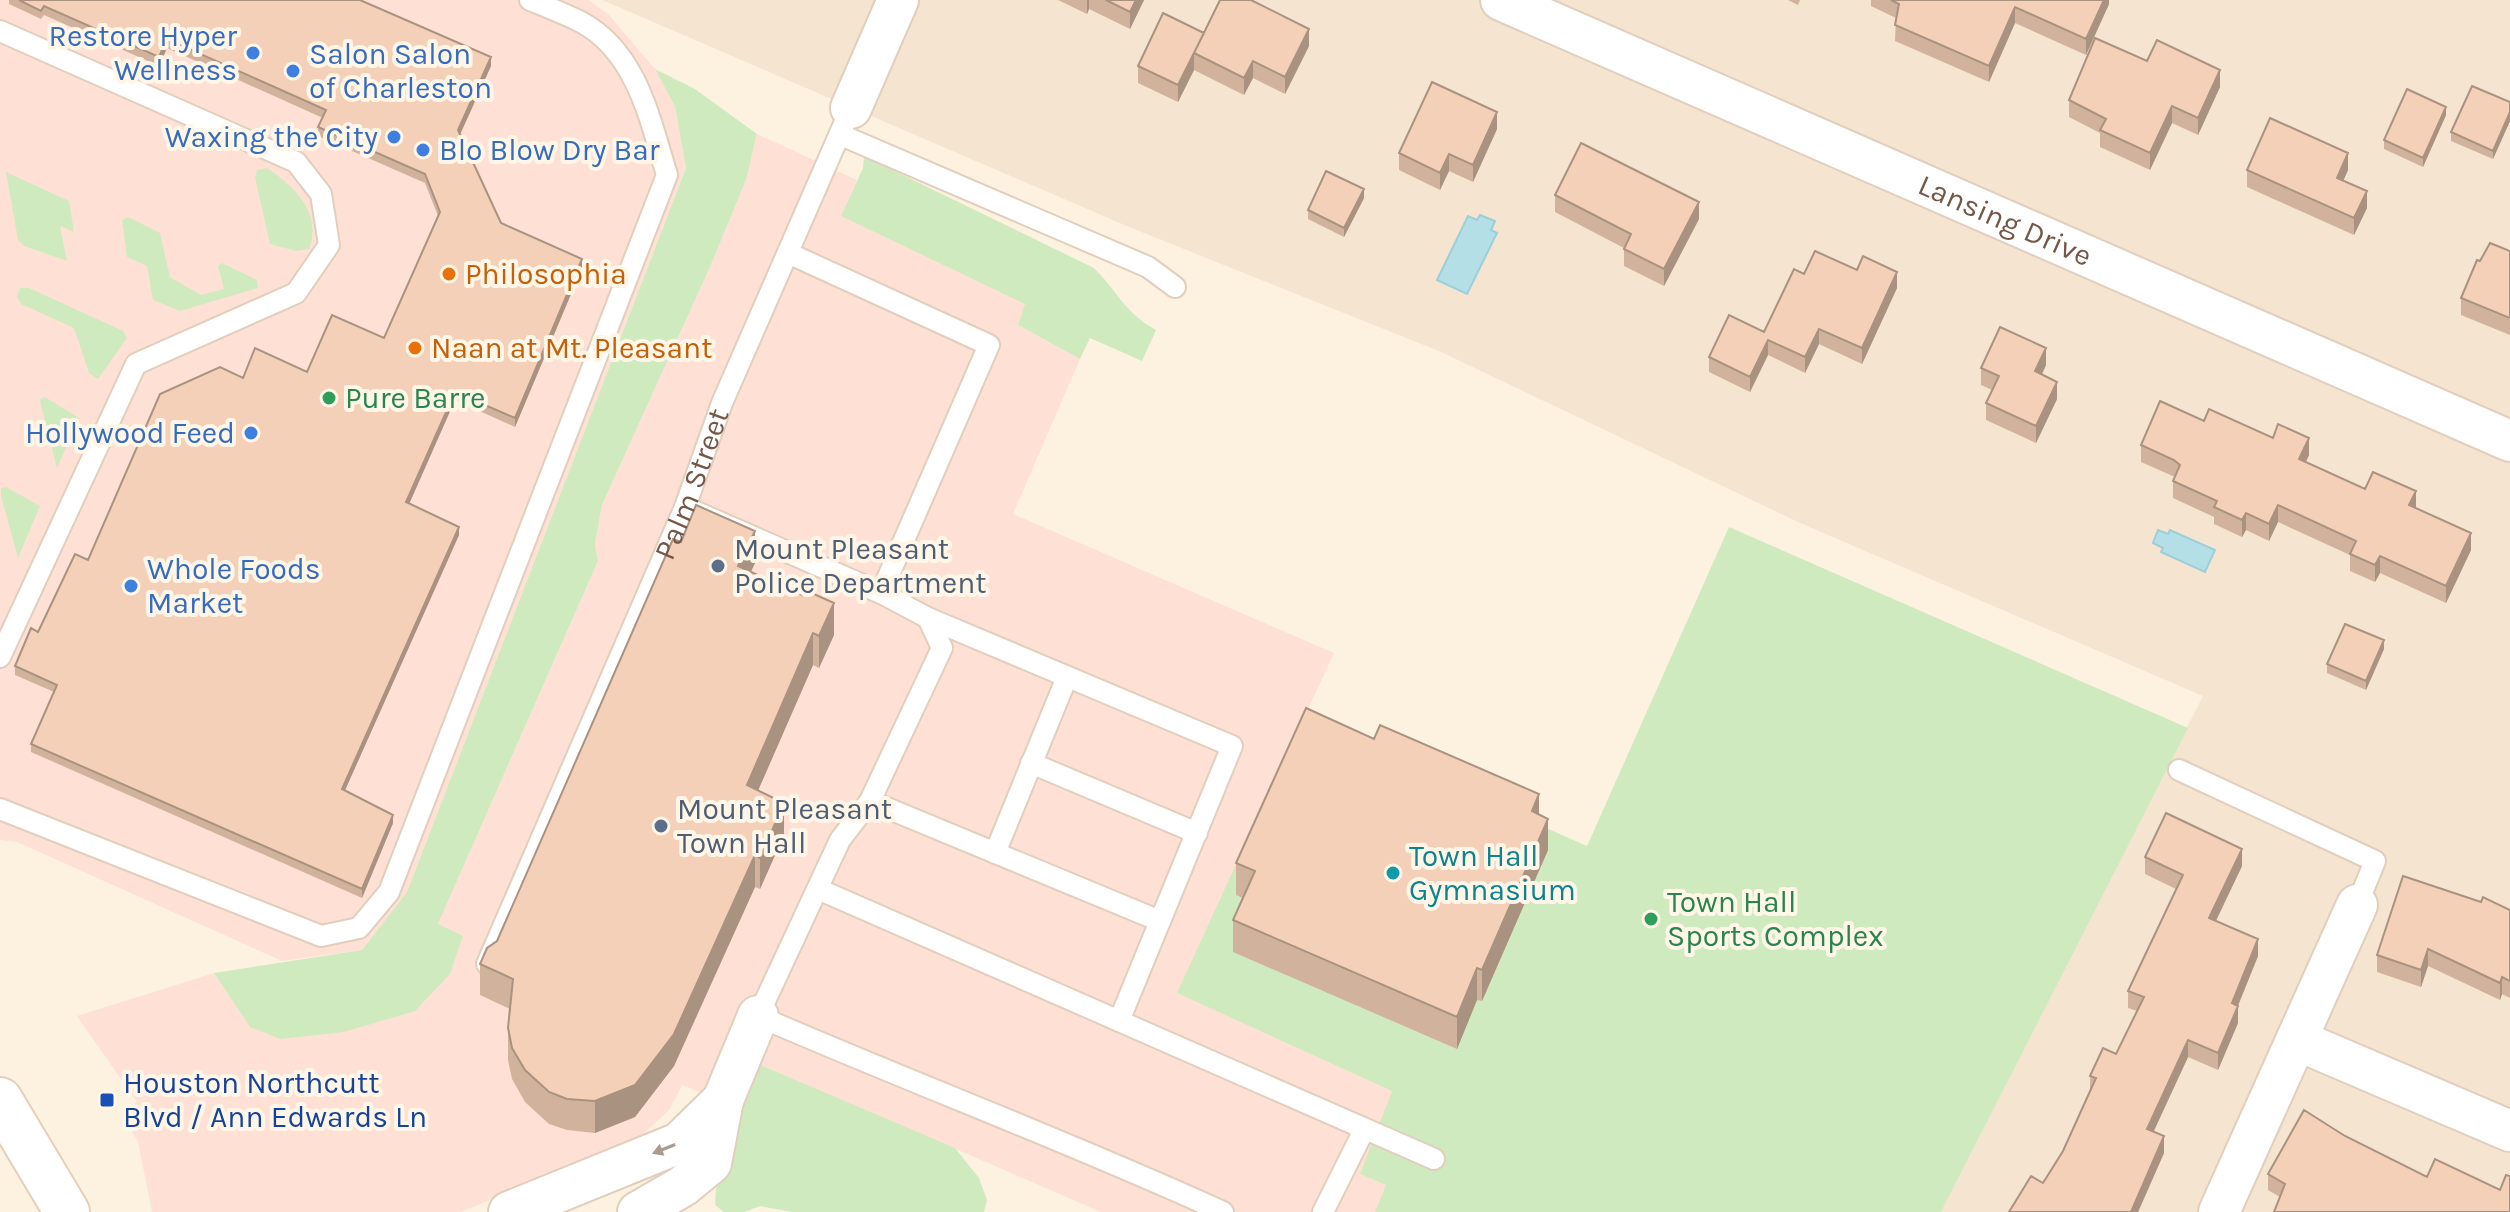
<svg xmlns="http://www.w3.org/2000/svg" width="2510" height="1212" font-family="Karla,sans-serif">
  <rect width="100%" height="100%" fill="#fdf2e0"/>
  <path fill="#f5e4cf" d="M602 0H2510V1212H1941L2203 696 1798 522 1439 351 1129 227Z"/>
  <path fill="#fee1d4" d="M0 0H589L609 15 655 69 675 107 686 168 407 892 362 950 282 961 17 842 0 840Z
    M757 134 857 180 842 216 1026 304 1018 325 1080 359 1013 514 1334 653 1178 993 1393 1091 1360 1174 1387 1185 1375 1212H1101L761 1065 740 1108 682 1085 670 1109 638 1139 461 1212H152L138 1142 121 1112 137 1102 77 1016 214 973 250 1027 438 924 598 561 595 544 602 505 710 267 746 180Z"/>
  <path fill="#d0eabf" d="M655 69 695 89 757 134 746 180 710 267 602 505 595 544 598 561 438 924 463 936 450 974 415 1011 344 1032 280 1039 250 1027 214 973 362 950 407 892 686 168 675 107Z
    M864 156 1094 268C1118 292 1125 313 1156 330L1142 361 1090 338 1080 359 1018 325 1025 304 841 216 863 168Z
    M267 168C294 186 323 213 309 249L296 251 270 244 255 177 257 170Z
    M6 172 69 201 74 232 60 226 67 261 24 246 18 240Z
    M128 217 160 233 170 277 201 295 224 289 218 266 222 263 257 280 258 288 180 311 153 300 147 266 127 257 122 220Z
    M20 288H29L123 331 127 338 98 379 89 373 74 328 21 304 17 297Z
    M45 397 79 418 57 468 41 406 40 399Z
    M6 487 40 506 18 558 1 496V488Z
    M1729 527 2188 728 1941 1212H1375L1386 1185 1360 1174 1392 1091 1177 993 1302 720 1587 846Z
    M761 1065 955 1148 979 1178 987 1200 984 1212H792L760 1206 744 1212H724L715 1205C716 1157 740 1109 761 1065Z"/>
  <path fill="#b5dfe7" stroke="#9bcfd9" stroke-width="2" d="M1480 215 1495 221 1491 230 1497 233 1467 294 1437 280 1468 216 1477 220Z
    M2158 530 2168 534 2170 530 2215 550 2205 572 2161 552 2163 548 2153 543Z"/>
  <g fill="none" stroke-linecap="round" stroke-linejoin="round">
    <g stroke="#e1cebc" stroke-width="24">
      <g id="lane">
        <path d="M0 31 296 162 321 194 329 245 296 293 136 364 0 657"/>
        <path d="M841 135 1148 267 1175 287"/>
        <path d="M788 253 989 345 881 593"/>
        <path d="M685 507 881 593 928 618 942 648 870 801 840 840 758 1016C912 1083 1070 1142 1223 1212"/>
        <path d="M928 618 1232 746 1119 1021"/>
        <path d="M1031 763 1197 833"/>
        <path d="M2179 770 2375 861 2357 905"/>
        <path d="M870 801 1160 921"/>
        <path d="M0 809 321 936 359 928 389 892 667 175C650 120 637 52 581 22 565 14 547 7 530 0"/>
        <path d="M995 853 1067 677"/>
        <path d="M818 889 1434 1159"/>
        <path id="s1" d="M487 964 685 507 722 403 851 108"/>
        <path d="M1323 1212 1364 1130"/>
      </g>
    </g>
    <g stroke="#e1cebc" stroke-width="44">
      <g id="street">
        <path id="s2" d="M1501 0 2510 441"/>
        <path d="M851 108 898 0"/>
        <path d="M2297 1040 2510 1131"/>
        <path d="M509 1212 679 1143 723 1100"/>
        <path d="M638 1212 683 1186 711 1163 723 1100 758 1016"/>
        <path d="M2219 1212 2357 905"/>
      </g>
    </g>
    <g stroke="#e6cfba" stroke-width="48">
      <path id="secondary" d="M0 1100 67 1212"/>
    </g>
    <use href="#lane" stroke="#fff" stroke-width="20"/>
    <use href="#street" stroke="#fff" stroke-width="40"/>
    <use href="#secondary" stroke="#fff" stroke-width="44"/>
  </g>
  <path fill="#d1b39d" d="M9 0H360L491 66 460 134 501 223 582 268 515 427 455 400 409 504 459 535 345 790 393 823 362 898 31 752V744L54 692 15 675V666L88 560 243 378 307 372 384 338 438 216 425 183 318 136V127L323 118 167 48 159 66 44 15 41 19 9 4Z
    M1058 0H1144L1130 29 1089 9 1087 14Z
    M1788 0H1800L1798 5Z
    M1871 0H2109V4L2086 55 2015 23 1989 82 1895 41 1896 18 1871 6Z
    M1204 34 1309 46 1285 94 1253 78 1244 95 1194 70 1178 102 1138 83V66Z
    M2147 61 2220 87 2198 135 2172 123 2150 170 2100 147V133L2069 117V100Z
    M2510 102V121L2493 159 2451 141V132Z
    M2446 115 2423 167 2384 149V140Z
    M1497 129 1473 182 1449 171 1440 190 1399 170V153Z
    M2247 170H2348L2343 181 2367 208 2354 235 2247 187Z
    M1555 195 1699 219 1664 286 1624 266V248L1555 212Z
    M1364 198 1344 237 1308 219V210Z
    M2510 251V335L2461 315V298L2480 261Z
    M1804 274 1897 288 1862 364 1819 344 1805 373 1768 355 1750 392 1709 372V357L1764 332Z
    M2046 365 2042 375 2057 399 2036 443 1986 420V403L1992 390 1981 385V368Z
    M2204 421 2309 455 2306 462 2365 489 2416 508 2471 550 2446 603 2380 573 2375 582 2350 571V555L2278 522 2269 541 2246 530 2242 537 2214 524V517L2173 498V481L2175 477 2141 462V445Z
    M681 542 755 563 751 572 834 635 819 668 813 665 758 790 784 835 760 889 755 887 674 1066 635 1117 595 1133 567 1130 549 1124 525 1102 512 1079 508 1060V1028L510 1009 480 995V964L497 941Z
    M2384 649 2366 690 2327 673V664Z
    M1539 814 1548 850 1482 1001 1477 1000 1457 1049 1233 952V920L1243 898 1236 895V863Z
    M2145 857 2242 866 2216 921 2258 956 2238 1006V1023L2218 1070 2188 1057 2153 1132 2164 1153 2138 1212H2009L2043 1183 2063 1151 2090 1091V1076L2116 1054 2137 1011 2128 1008V991L2176 889 2145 874Z
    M2481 902 2510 910V998L2502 994 2500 1000 2428 966 2421 987 2377 972V955Z
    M2345 1136 2427 1177 2500 1190 2510 1212 2280 1197 2268 1190V1174Z"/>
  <path fill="#aa9280" d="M1087 0H1089V9L1087 14Z
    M1136 0H1144L1130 29V12Z
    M2104 0H2109V4L2086 55V39Z
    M2015 7V23L1989 82V66Z
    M1309 29V46L1285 94V77Z
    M1204 33 1194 53V70L1178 102V85Z
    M167 39V48L159 66V57Z
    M491 57V66L458 139V130Z
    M1253 61V78L1244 95V78Z
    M2220 70V87L2198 135V118Z
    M2172 106V123L2150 170V153Z
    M2446 107V115L2423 167V158Z
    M1497 112V129L1473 182V165Z
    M2510 112V121L2493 159V151Z
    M2348 153V170L2337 195V178Z
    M1449 154V171L1440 190V173Z
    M1364 189V198L1344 237V228Z
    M2367 191V208L2354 235V218Z
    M1699 202V219L1664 286V269Z
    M582 259V268L515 427V418Z
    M1897 272V288L1862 364V348Z
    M1819 329V344L1805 373V357Z
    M1768 340V355L1750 392V377Z
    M2046 348V365L2035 388V371Z
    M2057 382V399L2036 443V426Z
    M455 392V400L406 511V502Z
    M2309 438V455L2299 476V459Z
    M2416 491V508L2409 505Z
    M2278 505V522L2269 541V524Z
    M2246 513V530L2242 537V520Z
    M459 527V535L342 797V789Z
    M755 531V563L738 598V566Z
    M2471 533V550L2446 603V586Z
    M2380 556V573L2375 582V565Z
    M834 603V635L819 668V636Z
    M813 633V665L747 816V785Z
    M2384 640V649L2366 690V681Z
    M1539 794V826L1532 811Z
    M784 803V835L760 889V858Z
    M393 815V823L362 898V889Z
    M1548 819V850L1482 1001V970Z
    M2242 849V866L2209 935V918Z
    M755 855V887L674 1066 635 1117 595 1133V1101Z
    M2258 939V956L2232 1020V1003Z
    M2428 949V966L2421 987V970Z
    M1477 968V1000L1457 1049V1017Z
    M2502 977V994L2500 1000V983Z
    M2238 1006V1023L2218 1070V1053Z
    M2188 1040V1057L2147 1146V1129Z
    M2164 1136V1153L2138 1212H2131Z"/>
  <path fill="#f3d0b7" stroke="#aa9280" stroke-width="2" d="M19 0H360L491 57 458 130 501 223 582 259 515 418 455 392 406 502 459 527 342 789 393 815 362 889 31 744 57 685 15 666 31 628 38 632 75 554 88 560 160 394 220 367 243 378 255 348 307 372 332 315 384 338 440 212 425 174 318 127 326 110 167 39 159 57 44 6 41 11Z
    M1106 0H1136L1130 12Z
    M1220 0H1251L1309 29 1285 77 1253 61 1244 78 1194 53Z
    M1891 0H2104L2086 39 2015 7 1989 66 1895 25 1899 4Z
    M1163 13 1204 33 1178 85 1138 66Z
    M2095 38 2147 61 2157 40 2220 70 2198 118 2172 106 2150 153 2100 130 2106 119 2069 100Z
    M1432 82 1497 112 1473 165 1449 154 1440 173 1399 153Z
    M2472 86 2510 102V112L2493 151 2451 132Z
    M2407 89 2446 107 2423 158 2384 140Z
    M2270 118 2348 153 2337 178 2367 191 2354 218 2247 170Z
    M1581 143 1699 202 1664 269 1624 249 1631 234 1555 195Z
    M1326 171 1364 189 1344 228 1308 210Z
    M2490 243 2510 251V318L2461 298 2477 260 2480 261Z
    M1815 251 1857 270 1863 256 1897 272 1862 348 1819 329 1805 357 1768 340 1750 377 1709 357 1729 315 1764 332 1794 269 1804 274Z
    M2000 327 2046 348 2035 371 2057 382 2036 426 1986 403 1999 376 1981 368Z
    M2160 401 2204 421 2209 409 2273 438 2278 424 2309 438 2299 459 2365 489 2373 472 2416 491 2409 505 2471 533 2446 586 2380 556 2375 565 2350 554 2356 541 2278 505 2269 524 2246 513 2242 520 2214 507 2217 501 2173 481 2180 465 2174 460 2141 445Z
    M696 505 755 531 738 566 802 595 805 590 834 603 819 636 813 633 747 785 784 803 760 858 755 855 674 1034 635 1085 595 1101 567 1099 549 1092 525 1070 512 1048 508 1028 513 979 480 964 487 948 497 941 673 539 681 542Z
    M2345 624 2384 640 2366 681 2327 664Z
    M1306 708 1374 739 1380 725 1539 794 1532 811 1548 819 1482 970 1477 968 1457 1017 1233 920 1255 871 1236 863Z
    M2166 813 2242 849 2209 918 2258 939 2232 1003 2238 1006 2218 1053 2188 1040 2147 1129 2164 1136 2131 1212H2009L2031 1176 2043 1183 2063 1151 2096 1078 2090 1076 2103 1048 2116 1054 2144 997 2128 991 2183 875 2145 857Z
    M2403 876 2481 902 2483 897 2510 910V981L2502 977 2500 983 2428 949 2421 970 2377 955Z
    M2304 1110 2345 1136 2427 1177 2435 1159 2500 1190 2506 1175 2510 1176V1212H2274L2285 1184 2268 1174Z"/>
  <defs><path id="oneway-solid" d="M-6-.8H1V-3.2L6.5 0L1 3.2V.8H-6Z" transform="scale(2)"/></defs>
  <use fill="#ac9a91" href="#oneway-solid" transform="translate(664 1149) rotate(158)"/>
  <g fill="#3f7fe0" stroke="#fff6e7" stroke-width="3">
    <circle cx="253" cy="53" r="8"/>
    <circle cx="293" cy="71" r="8"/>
    <circle cx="394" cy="137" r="8"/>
    <circle cx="423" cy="150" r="8"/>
    <circle cx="251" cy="433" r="8"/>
    <circle cx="131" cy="586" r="8"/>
  </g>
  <g fill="#e8710a" stroke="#fff6e7" stroke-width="3">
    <circle cx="449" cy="274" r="8"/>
    <circle cx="415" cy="348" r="8"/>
  </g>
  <g fill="#2e9e5b" stroke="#fff6e7" stroke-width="3">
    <circle cx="329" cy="398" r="8"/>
    <circle cx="1651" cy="919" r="8"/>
  </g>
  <g fill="#5c6f8a" stroke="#fff6e7" stroke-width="3">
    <circle cx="718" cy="566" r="8"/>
    <circle cx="661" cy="826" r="8"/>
  </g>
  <circle fill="#0f9aa8" stroke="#fff6e7" stroke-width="3" cx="1393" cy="873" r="8"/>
  <rect fill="#1a4fb4" stroke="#fff6e7" stroke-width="3" x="99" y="1092" width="16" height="16" rx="4"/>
  <g text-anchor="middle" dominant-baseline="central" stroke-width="8" stroke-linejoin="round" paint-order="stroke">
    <g font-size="30" fill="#366cbe" stroke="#fff6e7" text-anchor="end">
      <text x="237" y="36">Restore Hyper<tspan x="237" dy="34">Wellness</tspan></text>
      <text x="309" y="54" text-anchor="start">Salon Salon<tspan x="309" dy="34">of Charleston</tspan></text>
      <text x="378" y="137">Waxing the City</text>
      <text x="439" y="150" text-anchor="start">Blo Blow Dry Bar</text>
      <text x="235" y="433">Hollywood Feed</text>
      <text x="147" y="569" text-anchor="start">Whole Foods<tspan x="147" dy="34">Market</tspan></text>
    </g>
    <g font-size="30" fill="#745747" stroke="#fff6e7">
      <text stroke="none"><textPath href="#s2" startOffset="550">Lansing Drive</textPath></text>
      <text stroke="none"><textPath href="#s1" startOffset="522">Palm Street</textPath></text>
    </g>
    <g font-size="30" fill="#c56008" stroke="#fff6e7" text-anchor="start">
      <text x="465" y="274">Philosophia</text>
      <text x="431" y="348">Naan at Mt. Pleasant</text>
    </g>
    <g font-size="30" fill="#27864d" stroke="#fff6e7" text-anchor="start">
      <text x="345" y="398">Pure Barre</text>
      <text x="1667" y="902">Town Hall<tspan x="1667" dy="34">Sports Complex</tspan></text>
    </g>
    <g font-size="30" fill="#4e5e75" stroke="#fff6e7" text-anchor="start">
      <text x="734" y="549">Mount Pleasant<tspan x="734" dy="34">Police Department</tspan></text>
      <text x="677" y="809">Mount Pleasant<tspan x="677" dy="34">Town Hall</tspan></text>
    </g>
    <g font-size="30" fill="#0d838f" stroke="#fff6e7" text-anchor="start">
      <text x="1409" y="856">Town Hall<tspan x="1409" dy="34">Gymnasium</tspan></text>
    </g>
    <g font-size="30" fill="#164399" stroke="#fff6e7" text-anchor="start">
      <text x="123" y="1083">Houston Northcutt<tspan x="123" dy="34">Blvd / Ann Edwards Ln</tspan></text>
    </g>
  </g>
</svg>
